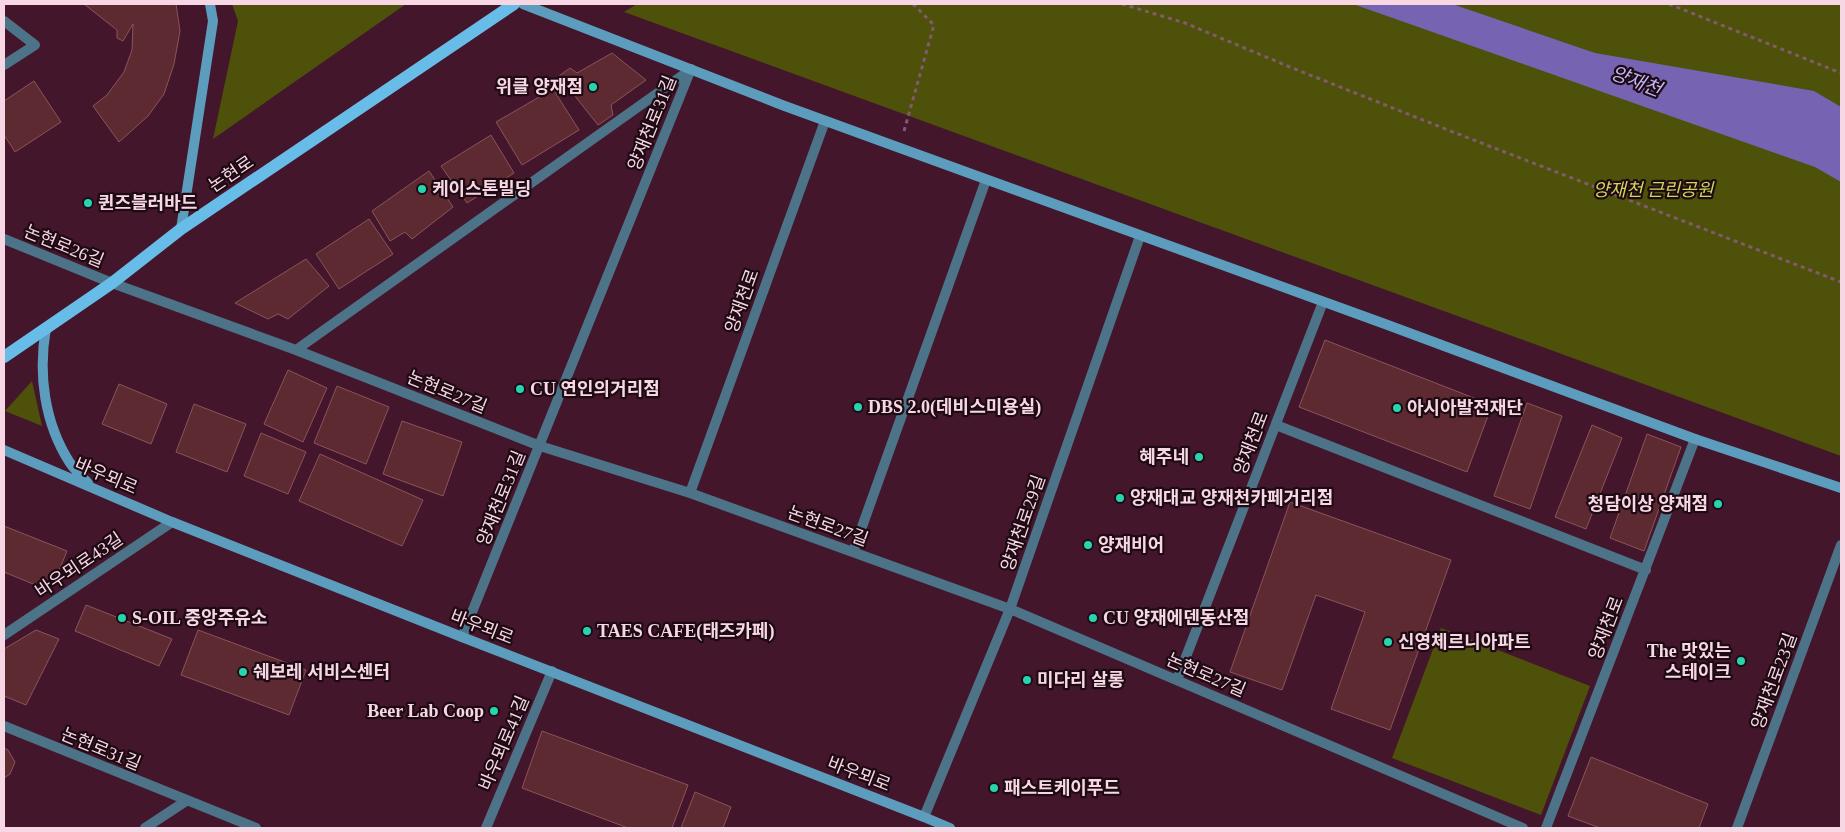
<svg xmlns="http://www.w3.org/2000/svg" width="1845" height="832" font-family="'Times New Roman','Noto Sans KR',serif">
  <rect width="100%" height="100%" fill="#43162c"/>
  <path fill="#4d510a" d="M232 4H406L213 139 238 21Z
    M637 4H1841V456L624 12Z
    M32 381 42 426 5 411Z
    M1441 628 1590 686 1541 815 1392 758Z"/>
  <path fill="#7664b3" d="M1353 4H1452L1595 53 1814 91 1841 107V182L1815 167Z"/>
  <path fill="#5d2a31" stroke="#8b545a" d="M84 4H176L180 31 174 64 164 94 148 116 119 142 93 106 107 95 124 72 132 50 133 24 123 41 117 38V30Z
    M612 53 646 80 611 105 613 115 598 125 559 76 570 68 577 73Z
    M34 81 61 122 15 152 4 135V101Z
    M553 89 579 130 522 165 496 122Z
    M491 135 514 173 467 203 441 166Z
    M429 171 453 207 412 239 405 232 390 241 372 211Z
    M369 219 393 254 339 289 316 254Z
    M306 259 329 286 288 319 278 314 268 319 235 303Z
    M1325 340 1492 405 1467 472 1299 407Z
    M288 370 327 388 303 442 264 424Z
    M119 384 167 404 151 444 102 424Z
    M337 386 389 407 366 464 314 443Z
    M1527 403 1562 416 1530 509 1494 496Z
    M194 404 246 424 227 472 176 452Z
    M402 421 462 442 443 496 383 474Z
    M1592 425 1622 438 1586 529 1555 517Z
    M261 433 306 452 288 494 244 476Z
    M1647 434 1681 447 1644 551 1610 538Z
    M320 454 423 500 402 546 299 501Z
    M1290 502 1451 560 1390 730 1331 709 1365 612 1316 595 1282 690 1230 672Z
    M4 526 67 551 56 578 38 586 4 572Z
    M86 605 172 639 159 666 75 631Z
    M36 630 59 639 26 705 4 696V649Z
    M198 630 306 670 289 715 181 675Z
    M542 731 688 785 672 828H628L522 788Z
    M4 748 8 750 15 762 10 774 4 778Z
    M1591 757 1708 804 1699 828H1600L1568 816Z
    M695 792 731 807 723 828H681Z"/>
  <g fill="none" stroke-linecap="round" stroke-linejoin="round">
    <path stroke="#825a6d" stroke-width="3" stroke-dasharray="4 4" stroke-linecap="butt" d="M1122 4 1185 23 1290 67 1453 132 1841 282
      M1669 4 1841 73
      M904 131 934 25 913 4"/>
    <path stroke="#4c7388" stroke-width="10" d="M4 21 35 45 4 65
      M4 239 112 283 296 350 540 446 690 493 1010 609 1523 828
      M296 350 690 70
      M1276 425 1646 570
      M690 493 825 121
      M853 552 986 180
      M4 635 172 522
      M462 637 691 69
      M1177 680 1323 302
      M4 726 256 828
      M924 817 1010 609 1140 236
      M145 828 186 801
      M486 828 552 671
      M1546 828 1695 439
      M1737 828 1841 545"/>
    <path stroke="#5c9dbe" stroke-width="10" d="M523 4 782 105 900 148 1385 324 1695 439 1841 488
      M181 229 213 21 210 4
      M46 328C38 373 44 423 70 463 75 470 82 477 88 483
      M4 450 172 522 462 637 924 817 950 828"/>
    <path stroke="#68bde8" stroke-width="12" d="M4 357 112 283 181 229 514 4"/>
  </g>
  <g fill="#26d5ae" stroke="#1e0a13" stroke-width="2">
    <circle cx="593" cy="87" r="5"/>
    <circle cx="422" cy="189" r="5"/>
    <circle cx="88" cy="203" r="5"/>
    <circle cx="520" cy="389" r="5"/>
    <circle cx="858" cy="407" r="5"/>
    <circle cx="1397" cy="408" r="5"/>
    <circle cx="1199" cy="457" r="5"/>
    <circle cx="1120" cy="498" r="5"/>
    <circle cx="1718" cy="504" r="5"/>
    <circle cx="1088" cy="545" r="5"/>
    <circle cx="122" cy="618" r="5"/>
    <circle cx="1093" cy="618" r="5"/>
    <circle cx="587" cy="631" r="5"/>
    <circle cx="1388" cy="642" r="5"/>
    <circle cx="1741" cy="661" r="5"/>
    <circle cx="243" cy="672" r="5"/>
    <circle cx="1027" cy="680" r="5"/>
    <circle cx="494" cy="711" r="5"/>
    <circle cx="994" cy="788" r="5"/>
  </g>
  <g text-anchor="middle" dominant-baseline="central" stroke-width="4.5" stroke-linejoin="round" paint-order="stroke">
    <g font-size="18" font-weight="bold" fill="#f6d7e3" stroke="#1e0a13" text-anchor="start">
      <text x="583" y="87" text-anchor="end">위클 양재점</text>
      <text x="432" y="189">케이스톤빌딩</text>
      <text x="98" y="203">퀸즈블러바드</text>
      <text x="530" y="389">CU 연인의거리점</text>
      <text x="868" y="407">DBS 2.0(데비스미용실)</text>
      <text x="1407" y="408">아시아발전재단</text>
      <text x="1189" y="457" text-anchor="end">혜주네</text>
      <text x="1130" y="498">양재대교 양재천카페거리점</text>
      <text x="1708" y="504" text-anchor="end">청담이상 양재점</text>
      <text x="1098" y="545">양재비어</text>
      <text x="132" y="618">S-OIL 중앙주유소</text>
      <text x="1103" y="618">CU 양재에덴동산점</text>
      <text x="597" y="631">TAES CAFE(태즈카페)</text>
      <text x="1398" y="642">신영체르니아파트</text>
      <text x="1731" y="651" text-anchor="end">The 맛있는<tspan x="1731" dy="21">스테이크</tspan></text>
      <text x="253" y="672">쉐보레 서비스센터</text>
      <text x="1037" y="680">미다리 살롱</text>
      <text x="484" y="711" text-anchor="end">Beer Lab Coop</text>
      <text x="1004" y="788">패스트케이푸드</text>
    </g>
    <g font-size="18" fill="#f6d7e3" stroke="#1e0a13">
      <text transform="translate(652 123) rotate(-68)">양재천로31길</text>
      <text transform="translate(231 174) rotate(-34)">논현로</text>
      <text transform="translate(64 246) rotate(22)">논현로26길</text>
      <text transform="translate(742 301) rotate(-70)">양재천로</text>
      <text transform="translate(447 392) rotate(22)">논현로27길</text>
      <text transform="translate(1251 443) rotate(-69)">양재천로</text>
      <text transform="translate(106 476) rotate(23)">바우뫼로</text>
      <text transform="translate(501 498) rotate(-68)">양재천로31길</text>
      <text transform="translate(1023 523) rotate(-71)">양재천로29길</text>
      <text transform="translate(828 526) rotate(20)">논현로27길</text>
      <text transform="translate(79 565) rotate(-34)">바우뫼로43길</text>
      <text transform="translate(482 627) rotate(21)">바우뫼로</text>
      <text transform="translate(1606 628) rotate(-69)">양재천로</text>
      <text transform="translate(1206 675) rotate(23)">논현로27길</text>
      <text transform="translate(1774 681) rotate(-70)">양재천로23길</text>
      <text transform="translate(504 743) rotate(-67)">바우뫼로41길</text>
      <text transform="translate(101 749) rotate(22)">논현로31길</text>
      <text transform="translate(859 774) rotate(21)">바우뫼로</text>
    </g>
    <g font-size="18" font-style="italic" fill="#d0d756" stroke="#1e0a13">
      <text x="1653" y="190">양재천 근린공원</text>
    </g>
    <g font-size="19" font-style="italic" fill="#c0b5f5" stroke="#1e0a13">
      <text transform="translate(1636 81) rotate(21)">양재천</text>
    </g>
  </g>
  <rect width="1845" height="832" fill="none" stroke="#f6d7e3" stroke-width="10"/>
</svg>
